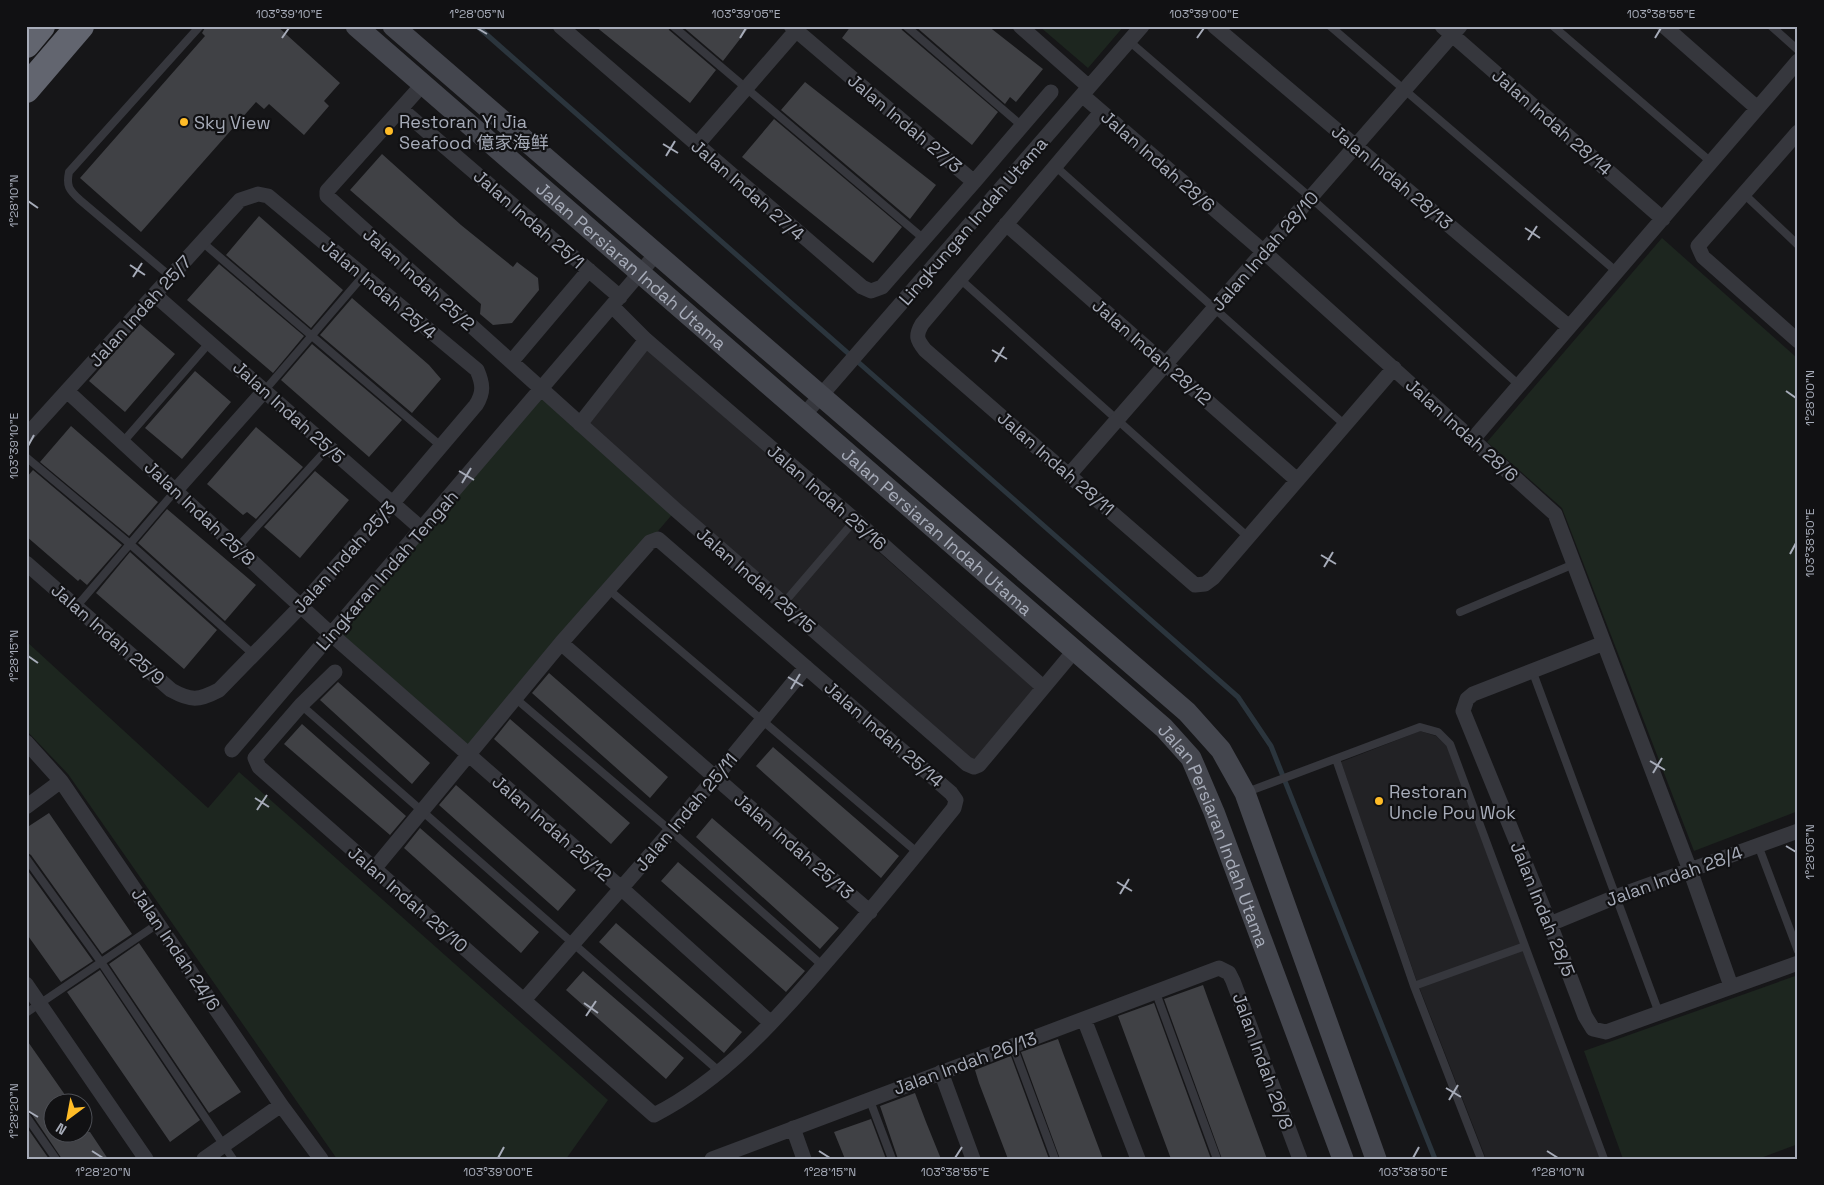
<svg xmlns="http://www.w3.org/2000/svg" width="1824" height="1185" font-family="'Space Grotesk','Noto Sans SC',sans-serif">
  <rect width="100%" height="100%" fill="#161618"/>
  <path fill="#222225" d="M647 349 1034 688 973 762 589 424Z
    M1420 731 1436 736 1447 746 1600 1159H1486L1416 979 1341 762Z"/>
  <path fill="#1d261f" d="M1039 26H1124L1088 68Z
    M1662 238 1796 357 1798 363V811L1694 851 1562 508 1487 442Z
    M542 389 676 510 467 754 332 635Z
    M26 641 208 808 239 772 608 1100 566 1159H337L68 774 26 730Z
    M1798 975V1144L1758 1159H1623L1584 1051Z"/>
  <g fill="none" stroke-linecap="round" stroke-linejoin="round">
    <path stroke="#2b353d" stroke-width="5" d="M477 26 1238 697 1271 746 1435 1159"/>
  </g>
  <path fill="#404145" d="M206 26H277L340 83 324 101 329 106 304 135 269 104 264 109 256 102 141 232 80 178 205 36 202 33Z
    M595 26H668L669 30 716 70 690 103Z
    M682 26H750L723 61Z
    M851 26H900L902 30 998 112 972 145 842 38Z
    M915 26H988L1043 69 1016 102 1010 97 1005 104Z
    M805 82 936 185 910 219 781 110Z
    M774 119 902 227 873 263 742 157Z
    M382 154 461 225 513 267 517 262 538 278 539 290 512 323 493 325 480 314 481 304 350 190Z
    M259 216 343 290 311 328 226 255Z
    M219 264 304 336 273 373 187 300Z
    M352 298 429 365 441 379 412 413 320 335Z
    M140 324 175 354 125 412 89 381Z
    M312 344 402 420 369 457 281 380Z
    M195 371 231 402 182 459 145 428Z
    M71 426 158 502 129 536 40 462Z
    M256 427 303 467 256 519 247 512 243 515 207 484Z
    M33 470 122 545 87 585 80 579 78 581 26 536V478Z
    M315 471 349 500 300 558 264 527Z
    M167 509 256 585 225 621 138 543Z
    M130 552 217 630 184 669 96 593Z
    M549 673 668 777 650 798 532 693Z
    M338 682 430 763 412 784 320 700Z
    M510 719 630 823 611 844 494 739Z
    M302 724 406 816 390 835 284 744Z
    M773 747 899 856 881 878 756 766Z
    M456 785 576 890 558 911 439 805Z
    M49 813 132 934 102 954 31 855 26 852V828Z
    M712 818 839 928 820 949 696 837Z
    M420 828 539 932 521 953 404 848Z
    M678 862 805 971 786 992 661 881Z
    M26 868 93 961 61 982 26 933Z
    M616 923 742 1032 724 1053 599 942Z
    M139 943 241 1092 209 1113 109 964Z
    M100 970 200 1120 170 1142 67 992Z
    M583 971 684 1058 666 1079 566 990Z
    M1203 985 1208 999 1267 1159H1222L1164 999Z
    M1154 1003 1211 1159H1171L1118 1016Z
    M26 1039 70 1102H52V1132H90L108 1159H62L31 1113 26 1110Z
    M1058 1039 1063 1053 1103 1159H1060L1021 1052Z
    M1011 1056 1049 1159H1008L979 1083 975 1070Z
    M915 1093 926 1122 941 1159H898L880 1106Z
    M871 1119 886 1159H845L834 1132Z
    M26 1126 49 1159H26Z"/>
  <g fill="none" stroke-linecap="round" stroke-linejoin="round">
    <path stroke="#36373d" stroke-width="8" d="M673 26 924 239
      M906 26 1022 126
      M1330 26 1617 272
      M1553 26 1711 162
      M1771 26 1798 50
      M1129 41 1311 198 1519 385
      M1055 166 1345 425
      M1744 194 1798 245
      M202 242 442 447
      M171 277 80 200C69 190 66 186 69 172L200 26
      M960 279 1248 537
      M265 390 363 276
      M123 442 210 342
      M26 457 130 544 253 654
      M238 547 329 447
      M608 589 918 853
      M783 604 855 520
      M77 606 176 490
      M1460 612 1574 564
      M1532 670 1659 1013
      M515 698 671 831 823 966
      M301 705 720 1072
      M1336 759 1414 986 1481 1159
      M1247 792 1420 727 1438 732 1450 744 1604 1159
      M1758 845 1798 951
      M26 858 101 962 233 1159
      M1414 986 1525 946
      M1156 993 1217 1159
      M26 1013 159 923
      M1013 1046 1055 1159
      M869 1098 892 1159
      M26 1116 56 1159"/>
    <path stroke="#36373d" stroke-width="15" d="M560 26 862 287 871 291 882 287 974 182
      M791 26 974 182 1051 92
      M1020 26 1089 87
      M1214 26 1569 327
      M1442 26 1663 219
      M1664 26 1757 108
      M423 84 327 191V196L676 510 967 764 974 767 979 765 1074 651
      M1082 95 1264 252 1555 514 1690 870 1731 986
      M401 109 620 297
      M1101 112 922 324C915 336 917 340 925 350L1195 585 1205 584 1213 578 1394 368
      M1798 132 1698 246 1703 257 1798 341
      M696 146 800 26
      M1006 224 1297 480
      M155 295 423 530
      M612 306 646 340 855 520 1043 687
      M512 361 589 270
      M68 392 332 635 621 888 771 1023
      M804 415 1142 26
      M580 424 646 340
      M26 436 240 200 258 194 268 196 477 370C483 384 484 392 476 405L392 504 301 606 219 690C198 701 191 701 171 690L26 563
      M1473 439 1798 61
      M1069 475 1460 26
      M176 490 265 390
      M561 643 870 912
      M1604 643 1473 694 1467 699 1463 711 1550 924 1585 1016 1593 1029 1606 1032 1798 963
      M335 672 301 705 255 758 259 767 654 1115C723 1080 776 1020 826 962 870 912 912 860 954 808L956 800 951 793 658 539 650 542 561 643 374 869
      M26 742 61 781 281 1105 321 1159
      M232 750 657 253
      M26 807 61 781
      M1550 924 1618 896 1798 831
      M26 984 146 1159
      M524 1000 671 831 806 667
      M1084 1019 1138 1159
      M941 1072 973 1159
      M793 1128 804 1159
      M204 1159 281 1105
      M712 1159 1219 968 1229 973 1233 981 1300 1159"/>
    <g stroke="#44464e" stroke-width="21">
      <path id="s1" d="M356 26 1164 728 1191 758 1214 812 1343 1159"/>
      <path d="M393 26 1187 712 1221 750 1245 793 1376 1159"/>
    </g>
    <path stroke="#62656f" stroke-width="28" d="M26 44 41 26
      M26 89 80 26"/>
  </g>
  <path fill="none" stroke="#a7acb9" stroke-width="2" d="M477 28 487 34M282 38 289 28M740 38 746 28M1197 38 1204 28M1655 38 1661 28M663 144 678 153M666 156 675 141M28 201 38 208M1525 228 1540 238M1528 240 1537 226M130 265 145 275M133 277 142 263M992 350 1007 359M995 362 1004 347M1786 391 1796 398M28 446 34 435M459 471 474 480M462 483 471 468M1790 554 1796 543M1321 555 1336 564M1324 567 1333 552M28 656 38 663M788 677 803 686M791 689 800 674M1650 761 1665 770M1653 773 1662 758M255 798 269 807M257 810 267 795M1786 846 1796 852M1117 882 1132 891M1120 894 1129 879M584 1003 598 1013M586 1016 596 1001M1446 1088 1461 1097M1449 1100 1458 1085M28 1111 38 1117M92 1151 103 1158M819 1151 830 1158M1547 1151 1558 1158M498 1158 504 1147M955 1158 962 1147M1413 1158 1419 1147"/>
  <g fill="#ffbc27" stroke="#111113" stroke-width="2">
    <circle cx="184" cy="122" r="5"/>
    <circle cx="389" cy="131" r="5"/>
    <circle cx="1379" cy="801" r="5"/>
  </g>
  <g text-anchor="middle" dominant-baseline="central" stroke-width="4.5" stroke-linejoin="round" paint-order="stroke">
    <g font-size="18" fill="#a7acb9" stroke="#111113" text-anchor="start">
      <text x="399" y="121">Restoran Yi Jia<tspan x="399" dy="21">Seafood 億家海鲜</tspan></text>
      <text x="194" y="122">Sky View</text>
      <text x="1389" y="791">Restoran<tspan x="1389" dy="21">Uncle Pou Wok</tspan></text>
    </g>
    <g font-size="18" fill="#a7acb9" stroke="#111113">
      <text transform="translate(1552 122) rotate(41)">Jalan Indah 28/14</text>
      <text transform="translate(905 123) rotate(40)">Jalan Indah 27/3</text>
      <text transform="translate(1158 161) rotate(41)">Jalan Indah 28/6</text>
      <text transform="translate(1392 177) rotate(40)">Jalan Indah 28/13</text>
      <text transform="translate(748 190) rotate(41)">Jalan Indah 27/4</text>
      <text transform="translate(529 219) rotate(41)">Jalan Indah 25/1</text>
      <text transform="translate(973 221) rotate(-49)">Lingkungan Indah Utama</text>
      <text transform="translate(1265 251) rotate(-49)">Jalan Indah 28/10</text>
      <text stroke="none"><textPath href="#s1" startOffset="365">Jalan Persiaran Indah Utama</textPath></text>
      <text transform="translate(419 279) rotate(42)">Jalan Indah 25/2</text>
      <text transform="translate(379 289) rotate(40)">Jalan Indah 25/4</text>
      <text transform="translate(140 311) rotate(-48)">Jalan Indah 25/7</text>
      <text transform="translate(1152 352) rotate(41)">Jalan Indah 28/12</text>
      <text transform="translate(289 412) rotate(42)">Jalan Indah 25/5</text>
      <text transform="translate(1462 430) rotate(42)">Jalan Indah 28/6</text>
      <text transform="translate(1056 463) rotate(41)">Jalan Indah 28/11</text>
      <text transform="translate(827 497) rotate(41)">Jalan Indah 25/16</text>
      <text transform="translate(200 513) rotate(43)">Jalan Indah 25/8</text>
      <text stroke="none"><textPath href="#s1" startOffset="770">Jalan Persiaran Indah Utama</textPath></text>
      <text transform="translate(344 557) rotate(-48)">Jalan Indah 25/3</text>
      <text transform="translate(387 570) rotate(-49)">Lingkaran Indah Tengah</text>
      <text transform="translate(756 580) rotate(41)">Jalan Indah 25/15</text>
      <text transform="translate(108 634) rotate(41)">Jalan Indah 25/9</text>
      <text transform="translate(884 734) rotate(41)">Jalan Indah 25/14</text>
      <text transform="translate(686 812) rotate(-50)">Jalan Indah 25/11</text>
      <text transform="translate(552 828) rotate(41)">Jalan Indah 25/12</text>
      <text stroke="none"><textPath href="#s1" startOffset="1190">Jalan Persiaran Indah Utama</textPath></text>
      <text transform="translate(794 846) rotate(41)">Jalan Indah 25/13</text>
      <text transform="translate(1674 876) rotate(-20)">Jalan Indah 28/4</text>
      <text transform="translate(408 899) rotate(41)">Jalan Indah 25/10</text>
      <text transform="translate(1543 909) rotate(68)">Jalan Indah 28/5</text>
      <text transform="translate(176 949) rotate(56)">Jalan Indah 24/6</text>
      <text transform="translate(1263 1061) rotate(70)">Jalan Indah 26/8</text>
      <text transform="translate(965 1063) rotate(-20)">Jalan Indah 26/13</text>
    </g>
  </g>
  <rect width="1824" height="1185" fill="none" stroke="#111113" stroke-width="55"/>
  <g transform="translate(68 1118) rotate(212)"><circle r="24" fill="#111113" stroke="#4d4f55"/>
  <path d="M0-4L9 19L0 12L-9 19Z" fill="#ffbc27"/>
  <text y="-8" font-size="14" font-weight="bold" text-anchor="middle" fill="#a7acb9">N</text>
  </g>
  <rect x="28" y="28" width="1768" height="1130" fill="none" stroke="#a7acb9" stroke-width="2"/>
  <g font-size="12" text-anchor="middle" fill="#a7acb9">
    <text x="289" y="18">103°39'10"E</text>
    <text x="477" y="18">1°28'05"N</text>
    <text x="746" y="18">103°39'05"E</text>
    <text x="1204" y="18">103°39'00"E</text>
    <text x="1661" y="18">103°38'55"E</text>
    <text transform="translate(14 201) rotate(-90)" y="4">1°28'10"N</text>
    <text transform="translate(1810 398) rotate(-90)" y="4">1°28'00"N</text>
    <text transform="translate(14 446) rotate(-90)" y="4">103°39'10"E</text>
    <text transform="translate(1810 543) rotate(-90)" y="4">103°38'50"E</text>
    <text transform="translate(14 656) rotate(-90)" y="4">1°28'15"N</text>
    <text transform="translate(1810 852) rotate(-90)" y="4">1°28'05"N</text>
    <text transform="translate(14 1111) rotate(-90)" y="4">1°28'20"N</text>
    <text x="103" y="1176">1°28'20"N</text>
    <text x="498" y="1176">103°39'00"E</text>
    <text x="830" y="1176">1°28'15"N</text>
    <text x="955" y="1176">103°38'55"E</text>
    <text x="1413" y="1176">103°38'50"E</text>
    <text x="1558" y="1176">1°28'10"N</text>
  </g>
</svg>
